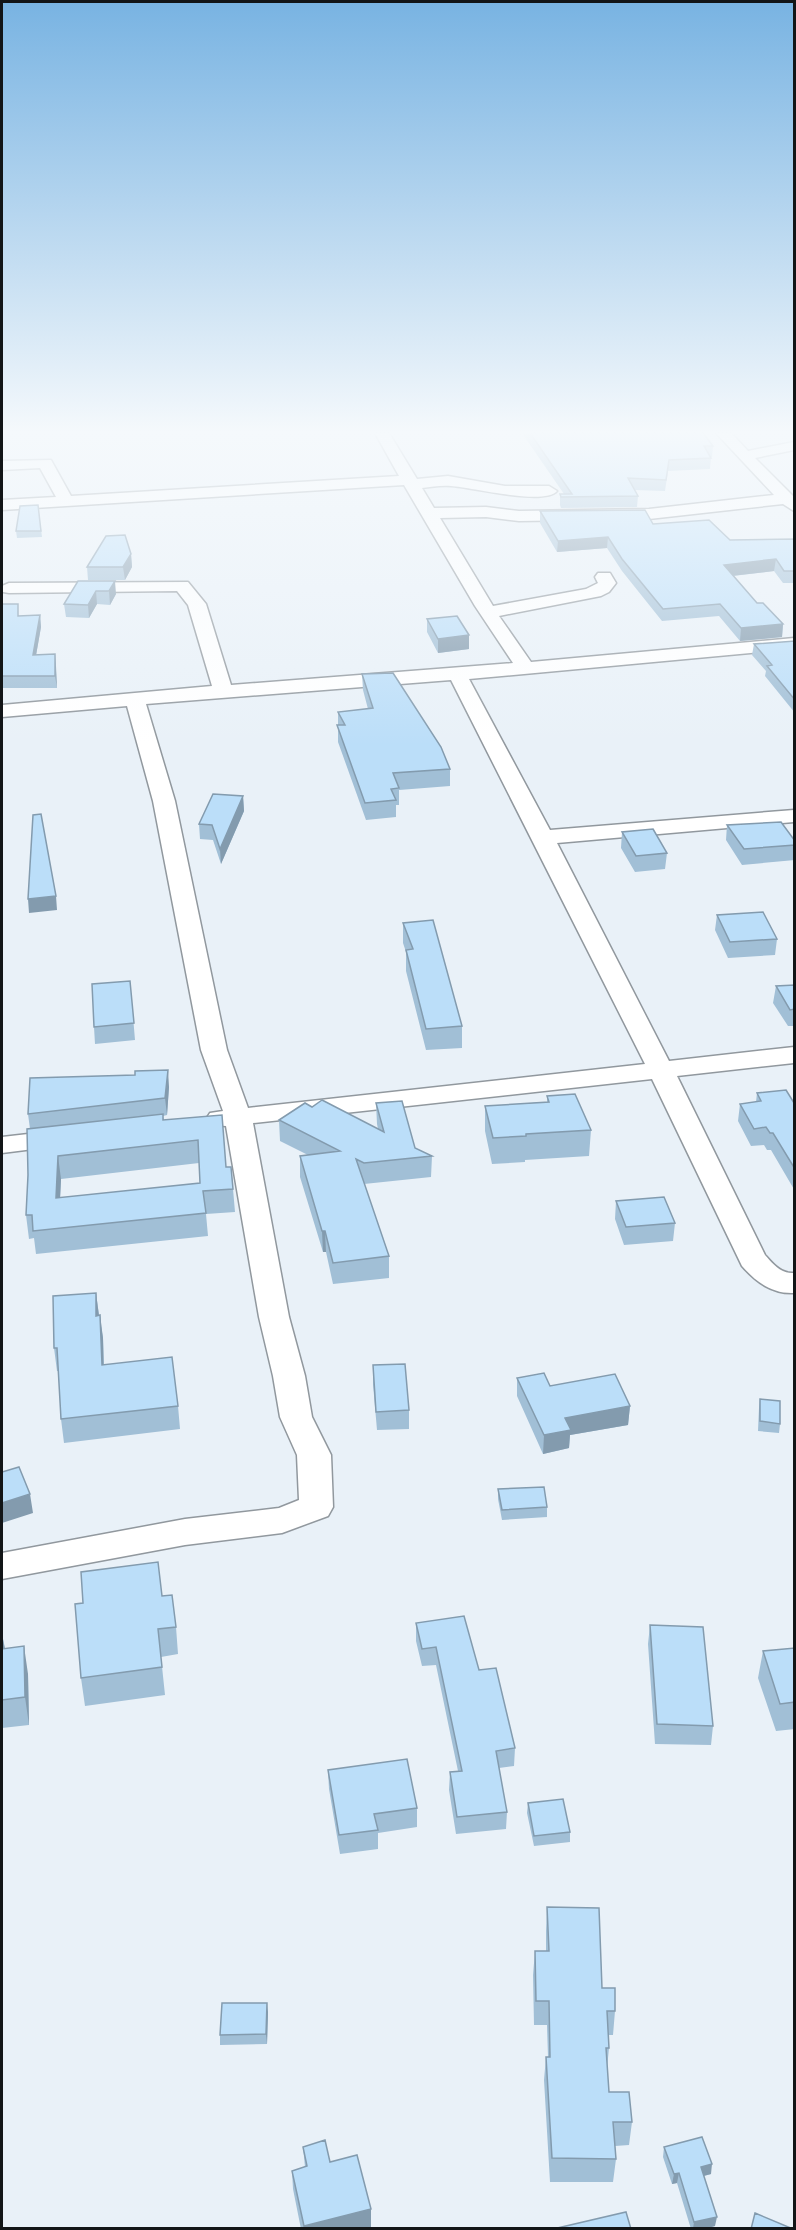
<svg xmlns="http://www.w3.org/2000/svg" width="796" height="2230" font-family="'DejaVu Sans',sans-serif">
  <rect width="100%" height="100%" fill="#e9f1f8"/>
  <g fill="none" stroke-linecap="round" stroke-linejoin="round">
    <g stroke="#91989e" stroke-width="3">
      <path id="minor" d="M375 433H389L417 479 448 476 505 486H549L557 491C544 506 471 487 451 486 441 485 432 487 422 488L434 508 486 507 519 511 649 509 774 495 716 433H731L748 451 794 442V450L755 458 794 497V511L783 504 649 519 519 521 486 517 440 518 493 606 586 589 598 583 595 577 598 573H610L616 583 609 592 601 596 499 616 531 662 794 638V649L469 679 550 830 794 810V822L557 843 669 1061 794 1047V1063L677 1076 765 1255C773 1264 781 1274 794 1273V1293C772 1294 756 1282 742 1266L652 1079 253 1123 289 1317 305 1376 312 1417 331 1455 333 1507 328 1516 282 1533 185 1545 2 1579V1553L185 1519 279 1508 299 1500 297 1455 280 1417 273 1376 259 1317 226 1126 210 1125 206 1119 210 1113 223 1111 201 1050 153 801 127 706 2 717V705L212 686 188 605 177 591 9 593 3 592 2 586 9 583 188 582 206 604 231 685 513 663 475 606 404 485 2 510V500L56 497 40 468 2 470V461L51 460 71 496 399 476ZM451 680 645 1064 248 1108 227 1050 175 801 146 704Z
        M63 1130 73 1132 77 1138 73 1144 2 1153V1137Z"/>
    </g>
    <use href="#minor" fill="#fff" fill-rule="evenodd"/>
  </g>
  <path fill="#a1bfd6" fill-rule="evenodd" d="M522 433H703L713 446 712 457H711L710 469 668 471 665 491 634 490 638 496 637 507 561 508 560 505V494H564Z
    M38 505 42 537 17 538 16 531Z
    M540 511 653 524 730 540 795 539V583H783L774 571 733 576 757 603 783 624 782 637 740 641 719 616 662 621 622 571 607 548 557 552 540 523Z
    M131 554 132 567 125 580H88L87 567Z
    M78 581 116 594 110 605 97 604 89 618 66 617 64 604Z
    M2 604 19 616 40 615 41 627 36 655 55 654 57 688H2Z
    M427 619 469 635V649L438 653 427 632Z
    M795 641V713L765 676 766 671 752 655 754 644Z
    M362 674 450 769V786L399 790V805H396V817L366 820 338 742V712L368 709 363 690Z
    M243 796 244 811 221 864 213 840 200 839 199 824Z
    M727 825 795 841V860L742 865 726 840Z
    M622 832 667 853 665 869 635 872 621 848Z
    M717 915 777 939 775 955 728 958 715 930Z
    M403 923 462 1026V1048L426 1050 406 971V952L403 943Z
    M130 981 135 1040 95 1044 94 1027Z
    M795 985V1026H788L773 1003 776 986Z
    M169 1087 167 1115 163 1116 164 1120 222 1115 226 1167 233 1189 235 1212 206 1214 208 1236 36 1254 34 1238 29 1239 26 1215 30 1129 28 1114ZM199 1163 200 1183 60 1198 61 1179Z
    M757 1093 795 1103V1191L771 1150H767L764 1145 751 1146 738 1121 740 1104 756 1102Z
    M547 1096 591 1130 589 1156 525 1160V1162L492 1164 485 1131V1106L547 1102Z
    M376 1103 415 1148 432 1156 431 1177 364 1184 389 1256V1278L333 1284 326 1252H323L300 1177V1156L308 1155 280 1141 279 1120 312 1107 378 1129 377 1124Z
    M616 1201 675 1223 673 1241 624 1245 615 1219Z
    M96 1293 99 1315 103 1338 104 1365 178 1406 180 1429 64 1443 61 1419 59 1371H57L54 1348Z
    M373 1365 409 1410V1429L377 1430 373 1384Z
    M517 1378 630 1406 628 1425 570 1435 569 1448 543 1454 517 1396Z
    M760 1399 780 1424 779 1433 758 1431 759 1408Z
    M498 1489 547 1507V1517L502 1520 498 1499Z
    M162 1596 176 1627 178 1654 161 1657 165 1695 85 1706 81 1678Z
    M416 1623 479 1670 515 1748 514 1766 499 1768 507 1812 506 1829 456 1834 449 1790 450 1772 458 1771 436 1665 422 1666 416 1641Z
    M650 1625 713 1726 711 1745 655 1744 648 1644Z
    M2 1634 5 1648 28 1674 29 1725 2 1728Z
    M795 1648V1729L776 1731 758 1678 763 1651Z
    M328 1770 417 1808V1827L378 1833V1849L340 1854 329 1789Z
    M528 1803 570 1832V1842L534 1846 527 1813Z
    M547 1907 602 1988 615 2011 613 2035H608L609 2048 607 2068 609 2092 632 2122 629 2145 615 2146 616 2159 613 2182H550L544 2080 546 2057H548L547 2025H534L533 1975 535 1951H546V1931Z
    M268 2012 267 2044 220 2045V2035Z
    M303 2147 330 2162 371 2209V2227L366 2229H301L293 2189 292 2171 305 2167Z
    M664 2147 711 2174 704 2176 715 2226 704 2229H691L677 2183 672 2184 663 2157Z"/>
  <path fill="#839bae" d="M608 537 607 548 557 552 558 541Z
    M131 554 132 567 125 580 123 567Z
    M776 559 774 571 722 577 724 565Z
    M115 581 116 594 110 605 109 591Z
    M96 591 97 604 89 618 88 605Z
    M40 615 41 627 34 667 33 655Z
    M783 624 782 637 740 641 741 628Z
    M469 635V649L438 653V639Z
    M55 654 56 666 57 688 55 676Z
    M243 796 244 811 221 864 220 849Z
    M56 896 57 910 29 913 28 899Z
    M168 1070 169 1087 167 1115 165 1098Z
    M58 1156 61 1179 59 1221 56 1198Z
    M322 1231H325L326 1252H323Z
    M96 1293 99 1316H96Z
    M100 1315 103 1338 104 1388 102 1365Z
    M630 1406 628 1425 570 1435 569 1448 543 1454 544 1435 565 1418Z
    M30 1494 33 1513 2 1523V1503Z
    M2 1634 7 1661 2 1649Z
    M24 1646 28 1674 29 1725 25 1697Z
    M267 2003 268 2012 267 2044 266 2034Z
    M712 2164 711 2174 699 2177 701 2167Z
    M679 2173 677 2183 672 2184 674 2174Z
    M371 2209V2227L366 2229H304V2226Z
    M717 2217 715 2226 704 2229H693L694 2222Z"/>
  <path fill="#bbdef9" stroke="#839bae" stroke-width="1.5" fill-rule="evenodd" d="M530 433H703L713 446H704L711 458 669 460 666 480 628 478 638 496 561 497 560 494H572Z
    M38 505 41 531H16L20 506Z
    M645 510 653 524 709 520 730 540 795 539V571H784L776 559 724 565 757 603H763L783 624 741 628 720 604 663 609 622 559 608 537 558 541 540 511Z
    M125 535 131 554 123 567H87L106 536Z
    M78 581H115L109 591H96L88 605 64 604Z
    M2 604H18V616L40 615 33 655 55 654V676H2Z
    M457 616 469 635 438 639 427 619Z
    M795 641V700L767 666 772 665 754 644Z
    M393 673 441 747 450 769 393 773 399 788 391 789 396 800 365 803 337 725H345L338 712 373 708 362 674Z
    M213 794 243 796 220 849 212 825 199 824Z
    M41 814 56 896 28 899 33 815Z
    M781 822 795 841V845L744 849 727 825Z
    M653 829 667 853 636 856 622 832Z
    M763 912 777 939 730 942 717 915Z
    M433 920 462 1026 426 1029 406 950 413 949 403 923Z
    M130 981 134 1023 94 1027 92 984Z
    M795 985V1009L790 1010 776 986Z
    M168 1070 165 1098 28 1114 30 1078 135 1075V1071Z
    M786 1090 794 1103H795V1169L773 1133H770L766 1127 754 1129 740 1104 761 1101 757 1093Z
    M575 1094 591 1130 526 1134V1136L493 1138 485 1106 549 1102 547 1096Z
    M322 1100 384 1132 376 1103 402 1101 415 1148 432 1156 364 1163 356 1159 389 1256 333 1263 325 1231H322L300 1156 340 1151 279 1120 305 1103 312 1107Z
    M163 1114V1120L222 1115 226 1167H231L233 1189 203 1191 206 1213 33 1231 32 1215H26L28 1175 27 1129ZM198 1140 200 1183 56 1198 58 1156Z
    M664 1197 675 1223 626 1227 616 1201Z
    M96 1293V1316L100 1315 102 1365 172 1357 178 1406 61 1419 57 1348H54L53 1296Z
    M405 1364 409 1410 376 1412 373 1365Z
    M544 1373 550 1386 615 1374 630 1406 565 1418 571 1430 544 1435 517 1378Z
    M760 1399 780 1401V1424L760 1421Z
    M19 1467 30 1494 2 1503V1472Z
    M544 1487 547 1507 502 1510 498 1489Z
    M158 1562 162 1596 172 1595 176 1627 158 1629 162 1667 81 1678 75 1604 83 1603 81 1572Z
    M464 1616 479 1670 496 1668 515 1748 496 1751 507 1812 457 1817 450 1772 462 1771 436 1647 422 1649 416 1623Z
    M650 1625 703 1627 713 1726 657 1724Z
    M2 1634V1649L24 1646 25 1697 2 1700Z
    M795 1648V1702L780 1704 763 1651Z
    M407 1759 417 1808 374 1814 378 1830 339 1835 328 1770Z
    M563 1799 570 1832 534 1836 528 1803Z
    M547 1907 599 1908 602 1988H615V2011H607L609 2048H606L609 2092H629L632 2122H613L616 2159 552 2158 546 2057H550L549 2001H536L535 1951H549Z
    M222 2003H267L266 2034 220 2035Z
    M702 2137 712 2164 701 2167 717 2217 694 2222 679 2173 674 2174 664 2147Z
    M325 2140 330 2162 357 2155 371 2209 304 2226 292 2171 307 2166 303 2147Z
    M626 2212 631 2229H553Z
    M755 2213 793 2229H751Z"/>
  <linearGradient id="sky" x2="0" y2="1"><stop stop-color="#78b3e2"/><stop offset="0.58" stop-color="#f5f9fc"/><stop offset="1" stop-color="#f5f9fc" stop-opacity="0"/></linearGradient>
  <rect width="796" height="745" fill="url(#sky)"/>
  <rect width="796" height="2230" fill="none" stroke="#121517" stroke-width="6"/>
</svg>
